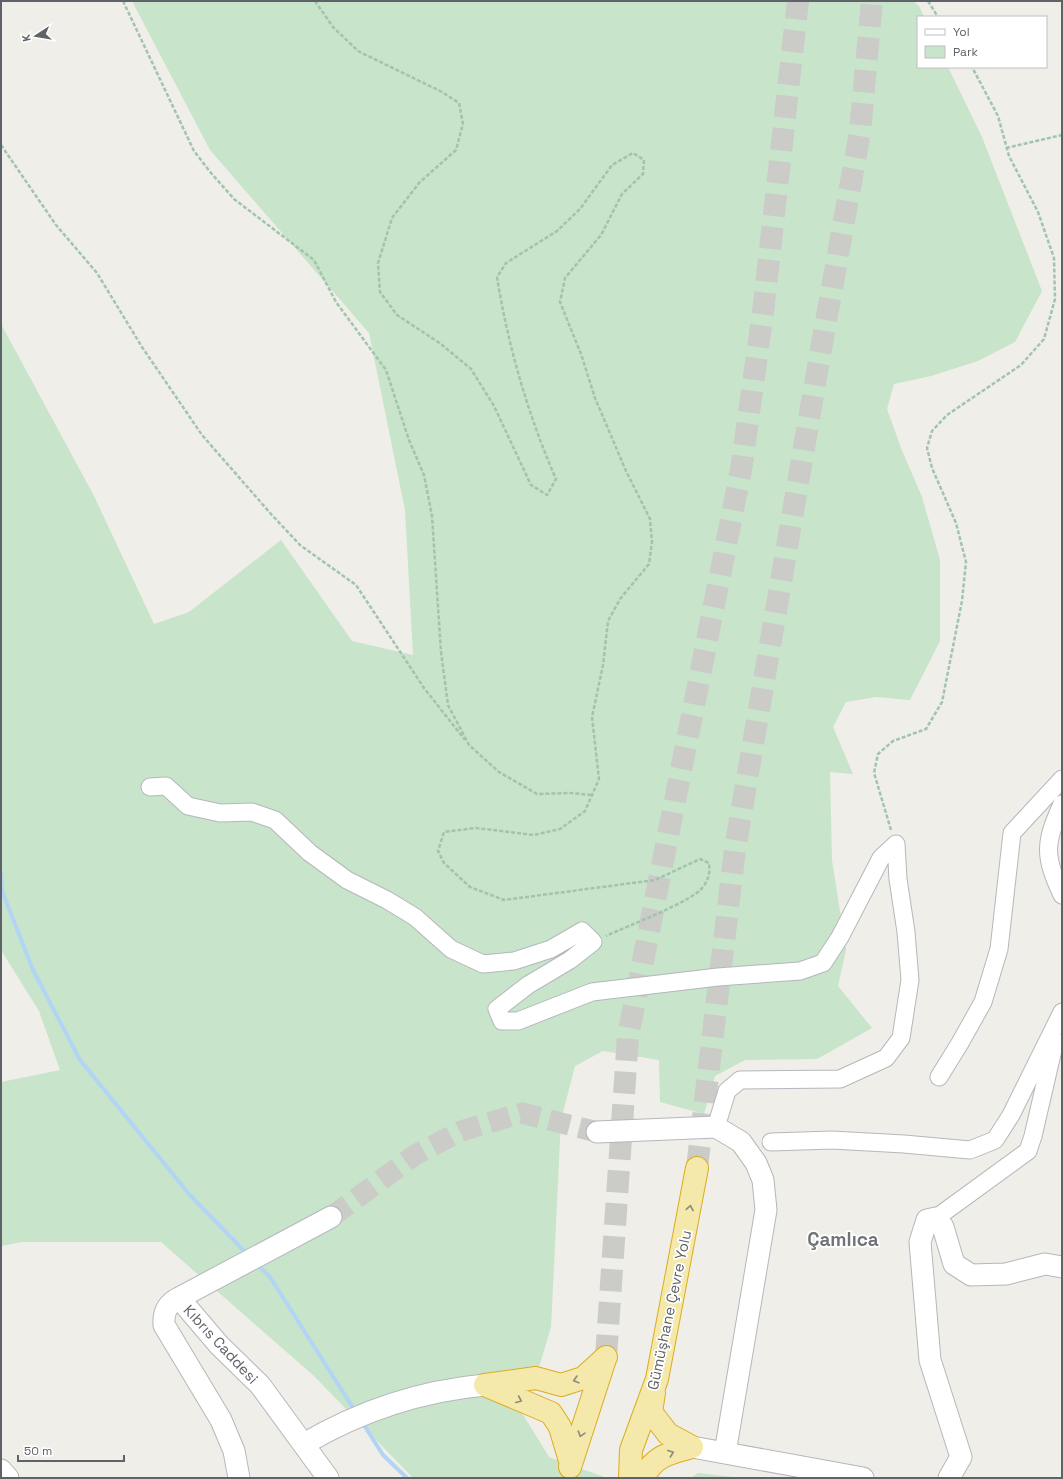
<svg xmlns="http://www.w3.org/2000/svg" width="1063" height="1479" font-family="'Space Grotesk',sans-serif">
  <rect width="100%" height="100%" fill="#efeee8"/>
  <path fill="#c8e4ca" d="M132 1H913L919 6 924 17H918V67H948L982 137 1042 291 1015 342 978 361 931 376 894 384 887 409 901 448 922 497 940 560V641L910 700 876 697 846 702 833 727 853 774 830 772 832 860 846 950 838 986 872 1028 817 1059 745 1060 715 1076 704 1114 660 1102 659 1060 603 1051 575 1066 561 1120 551 1327 539 1367 506 1371 514 1400 549 1457 607 1478H413L314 1376 161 1242H22L1 1246V1082L60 1070 39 1011 1 950V324L94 496 154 624 189 612 281 540 352 641 413 655 405 510 369 333 210 150Z
    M698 1473 742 1478H691Z"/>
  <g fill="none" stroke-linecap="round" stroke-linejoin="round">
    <path stroke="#b2d4f5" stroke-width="4" d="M1 874 2 891 33 970 80 1060 189 1194 248 1255
      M257 1264 270 1277 355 1411
      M362 1422 383 1455 407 1478"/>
    <path stroke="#cbcbc8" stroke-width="21" stroke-dasharray="21 10" stroke-linecap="butt" d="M331 1217 415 1155 461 1131 522 1113 597 1132"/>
    <path stroke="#cbcbc8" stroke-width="22" stroke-dasharray="22 11" stroke-linecap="butt" d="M697 1168 735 849 821 349 860 132 872 1
      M606 1357 628 1036 741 470 763 312 798 1"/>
    <g stroke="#b5b7bb" stroke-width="19">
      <path id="minor" d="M150 787 166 786 188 806 220 813 252 812 275 820 310 853 347 880 387 900 415 917 451 949 483 964 514 961 551 949 582 931 593 942 570 960 528 985 497 1009 502 1021H518L592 992 718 977 800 971 823 963 840 937 881 858 896 844
        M1062 804C1044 844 1044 856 1062 895
        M939 1077 960 1043 983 1002 999 949 1012 833 1062 779
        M716 1127 727 1091 740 1080 840 1079 886 1058 901 1038 910 980 906 932 898 879 896 844
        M771 1142 832 1140 904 1144 970 1150 995 1140 1011 1115 1062 1012
        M936 1218 1028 1151 1033 1136 1055 1041"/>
    </g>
    <g stroke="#b5b7bb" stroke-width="23">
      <path id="tertiary" d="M597 1132 716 1127 741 1142 756 1163 763 1180 766 1210 725 1453
        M179 1298 331 1217
        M304 1444C360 1411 420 1391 485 1385
        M692 1447 863 1478
        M1 1470 8 1478
        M239 1478 234 1451 221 1420 164 1325C163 1312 167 1304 179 1298L219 1345 260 1385 328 1478
        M949 1478 961 1457 930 1360 920 1242 927 1220 936 1218 943 1227 954 1264 971 1275 1006 1274 1045 1264 1062 1267"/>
    </g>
    <g stroke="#dcad1b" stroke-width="24">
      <path id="trunk" d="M571 1464 560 1427 551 1413 485 1385 536 1378 561 1385 583 1378 606 1357
        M570 1467 605 1359
        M630 1478 631 1450 657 1379 697 1168
        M643 1478C654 1456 669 1453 692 1447L668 1434 651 1412 654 1393"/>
    </g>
    <path stroke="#a2c4ad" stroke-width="2.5" stroke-dasharray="4 2" stroke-linecap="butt" d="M123 1 194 151 211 173 234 199 314 260 336 302 386 370 409 440 424 475 432 516 441 652 448 705 469 745 499 772 537 794 570 793 592 795
      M315 1 333 27 358 51 442 92 459 103 463 124 456 150 419 183 392 218 378 263 380 292 397 315 441 344 471 369 494 406 531 485 547 495 556 479C528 415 508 346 497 277L506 263 557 231 580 209 612 165 633 153 644 160 643 174 622 194 601 235 565 278 560 302 581 354 595 398 626 471 650 519 652 542 649 564 620 599 608 621 603 665 592 717 599 779 585 811 560 829 534 835 476 828 444 832 438 851 444 863 470 887 504 900 655 880 700 859 709 863C710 872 709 879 703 887 692 902 627 926 606 936
      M928 1 938 17
      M1 145 56 225 97 273 142 347 202 435 271 514 300 545 356 585 424 688 465 740
      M1006 148 1062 135
      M891 830 874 773 878 754 893 741 926 729 942 702 962 601 966 562 956 523 932 468 927 448 932 431 947 415 1021 365 1044 339 1055 299 1054 258 1038 212 1009 156 998 116 972 67"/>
    <use href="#minor" stroke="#fff" stroke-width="17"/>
    <use href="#tertiary" stroke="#fff" stroke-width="21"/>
    <use href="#trunk" stroke="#f4e8aa" stroke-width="22"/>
  </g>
  <defs><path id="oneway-chevron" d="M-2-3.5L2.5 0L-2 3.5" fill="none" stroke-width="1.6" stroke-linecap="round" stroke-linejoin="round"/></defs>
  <g stroke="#8c8a7a">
    <use href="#oneway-chevron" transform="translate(690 1208) rotate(-79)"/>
    <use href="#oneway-chevron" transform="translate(576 1380) rotate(164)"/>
    <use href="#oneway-chevron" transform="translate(519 1400) rotate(23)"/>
    <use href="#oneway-chevron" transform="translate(581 1434) rotate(108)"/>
    <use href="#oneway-chevron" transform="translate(671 1453) rotate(-20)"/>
  </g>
  <g text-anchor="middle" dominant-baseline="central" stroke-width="3.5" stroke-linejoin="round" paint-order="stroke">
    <g font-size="15" fill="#5f6266" stroke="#fff">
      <text transform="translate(669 1310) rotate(-78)">Gümüşhane Çevre Yolu</text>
      <text transform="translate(221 1344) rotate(47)">Kıbrıs Caddesi</text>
    </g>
    <g font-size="19" font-weight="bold" fill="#707478" stroke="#fff">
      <text x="843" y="1239">Çamlıca</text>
    </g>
  </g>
  <rect width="1063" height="1479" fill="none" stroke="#5f6266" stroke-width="4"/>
  <rect x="917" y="16" width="130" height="52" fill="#ffffff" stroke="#bfc0c2"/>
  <rect x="925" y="29" width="20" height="6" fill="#ffffff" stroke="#bfc0c2"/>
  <text x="953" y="36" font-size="12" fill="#5f6266">Yol</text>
  <rect x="925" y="46" width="20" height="12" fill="#c8e4ca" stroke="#bfc0c2"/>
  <text x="953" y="56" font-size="12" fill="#5f6266">Park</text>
  <g transform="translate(36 36) rotate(258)" stroke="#ffffff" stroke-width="3" paint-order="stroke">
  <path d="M0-3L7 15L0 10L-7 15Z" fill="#5f6266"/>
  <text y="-6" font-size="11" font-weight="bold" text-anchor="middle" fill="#5f6266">K</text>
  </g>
  <path d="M18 1455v6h106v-6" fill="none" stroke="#5f6266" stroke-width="2"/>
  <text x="24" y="1455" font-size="12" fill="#5f6266" stroke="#ffffff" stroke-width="3" paint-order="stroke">50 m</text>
</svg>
